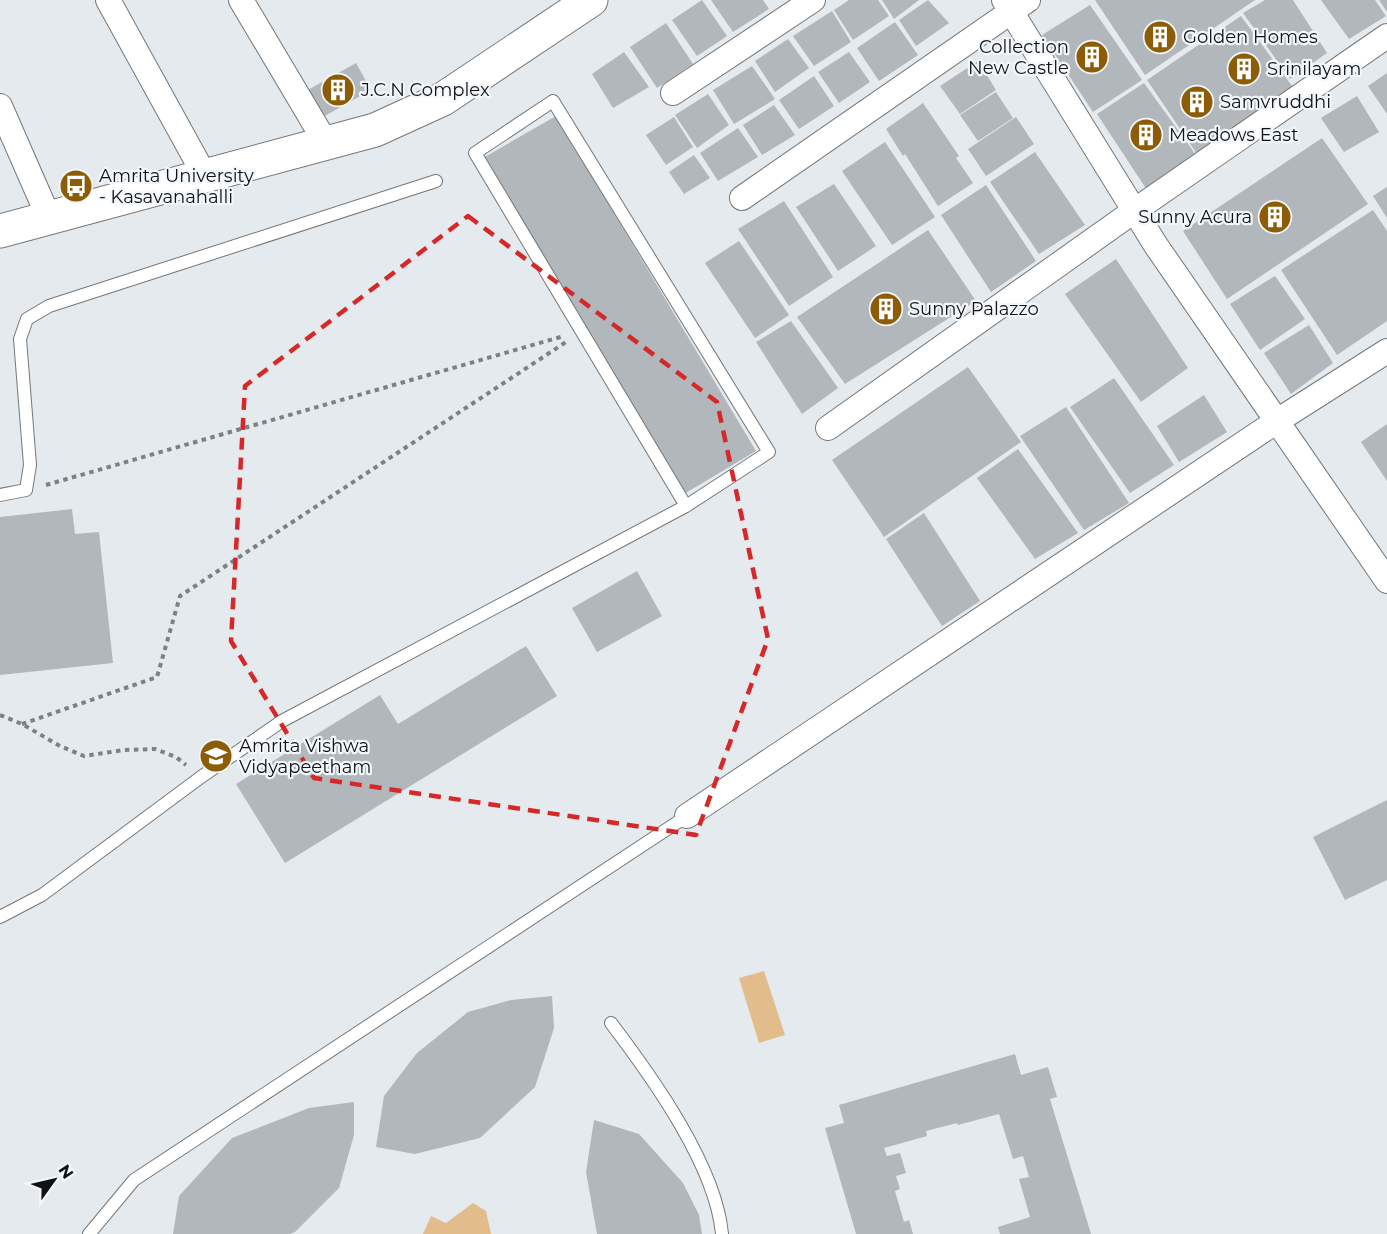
<svg xmlns="http://www.w3.org/2000/svg" width="1387" height="1234" viewBox="0 0 1387 1234" font-family="Montserrat,sans-serif">
  <style>
    .water { fill: #e3bc8c }
    .building { fill: #b2b7bb }
    .lines { fill: none; stroke-linecap: round; stroke-linejoin: round }
    .service-casing { stroke: #72777a; stroke-width: 14 }
    .minor-casing { stroke: #72777a; stroke-width: 26 }
    .secondary-casing { stroke: #72777a; stroke-width: 35 }
    .path { stroke: #7d8184; stroke-width: 4; stroke-dasharray: 4.5 4.5; stroke-linecap: butt }
    .service { stroke: #fff; stroke-width: 12 }
    .minor { stroke: #fff; stroke-width: 24 }
    .secondary { stroke: #fff; stroke-width: 33 }
    .marked { fill: none; stroke: #d62828; stroke-width: 4.5; stroke-dasharray: 12 8; stroke-linejoin: round }
    .labels { text-anchor: middle; stroke-width: 4.5; stroke-linejoin: round; paint-order: stroke }
    .poi-label { font-size: 18px; fill: #101213; stroke: #f2f7fb; text-anchor: start }
  </style>
  <rect width="100%" height="100%" fill="#e5eaee"/>
  <g class="water">
    <polygon points="764,971 785,1035 759,1043 739,978"/>
    <polygon points="473,1203 486,1211 491,1234 423,1234 431,1216 446,1223"/>
  </g>
  <g class="building">
    <polygon points="702,0 727,36 697,56 672,20"/>
    <polygon points="711,0 763,0 769,9 733,32"/>
    <polygon points="849,0 878,0 889,16 853,40 834,10"/>
    <polygon points="882,0 919,0 894,19"/>
    <polygon points="928,0 949,23 916,46 899,20"/>
    <polygon points="1095,0 1255,0 1145,75"/>
    <polygon points="1265,0 1293,0 1327,53 1290,79 1243,13"/>
    <polygon points="1321,0 1375,0 1386,16 1349,39"/>
    <polygon points="1379,0 1387,0 1387,12"/>
    <polygon points="1090,5 1142,80 1093,112 1042,35"/>
    <polygon points="832,11 851,42 814,66 793,36"/>
    <polygon points="1241,16 1295,90 1199,157 1147,80"/>
    <polygon points="895,22 918,55 879,81 857,48"/>
    <polygon points="666,23 693,64 657,88 630,47"/>
    <polygon points="788,39 809,68 775,92 755,61"/>
    <polygon points="624,52 649,87 613,108 592,74"/>
    <polygon points="849,52 870,82 839,103 818,72"/>
    <polygon points="978,61 996,90 960,114 940,86"/>
    <polygon points="356,63 371,90 321,118 306,91"/>
    <polygon points="752,66 775,99 734,124 713,90"/>
    <polygon points="1387,73 1387,114 1368,86"/>
    <polygon points="814,76 834,106 799,129 779,100"/>
    <polygon points="1144,83 1196,155 1147,190 1097,114"/>
    <polygon points="996,92 1013,118 978,141 960,115"/>
    <polygon points="708,94 729,125 697,148 675,115"/>
    <polygon points="1357,96 1379,132 1344,152 1321,118"/>
    <polygon points="923,103 959,156 956,158 973,183 938,206 905,154 903,156 886,129"/>
    <polygon points="774,105 795,135 762,155 743,125"/>
    <polygon points="556,116 756,451 684,494 483,158"/>
    <polygon points="674,117 693,147 666,165 646,135"/>
    <polygon points="1016,117 1034,144 986,176 968,149"/>
    <polygon points="738,128 758,157 718,181 700,153"/>
    <polygon points="1322,138 1368,204 1227,299 1183,231"/>
    <polygon points="885,142 935,217 892,245 842,171"/>
    <polygon points="1035,152 1085,225 1039,254 990,182"/>
    <polygon points="694,155 710,178 684,194 669,172"/>
    <polygon points="834,184 876,246 838,271 796,207"/>
    <polygon points="986,185 1036,261 991,292 941,215"/>
    <polygon points="1387,187 1387,218 1373,196"/>
    <polygon points="784,201 833,277 789,306 738,229"/>
    <polygon points="1373,210 1387,231 1387,321 1337,355 1281,270"/>
    <polygon points="928,230 976,301 845,384 797,317"/>
    <polygon points="739,241 789,315 755,338 705,263"/>
    <polygon points="1116,259 1188,368 1141,402 1065,294"/>
    <polygon points="1275,276 1305,319 1260,350 1230,304"/>
    <polygon points="791,321 838,388 802,414 756,342"/>
    <polygon points="1309,325 1333,363 1291,394 1264,353"/>
    <polygon points="968,367 1021,442 884,537 832,460"/>
    <polygon points="1114,378 1174,465 1130,493 1070,407"/>
    <polygon points="1204,395 1227,432 1179,462 1157,426"/>
    <polygon points="1066,407 1129,503 1084,530 1020,436"/>
    <polygon points="1387,424 1387,481 1361,442"/>
    <polygon points="1018,449 1078,533 1035,559 977,478"/>
    <polygon points="72,509 75,534 99,532 113,663 0,675 0,517"/>
    <polygon points="924,513 980,601 942,626 886,539"/>
    <polygon points="637,571 662,616 597,652 572,608"/>
    <polygon points="526,646 557,696 285,863 236,784 380,695 398,724"/>
    <polygon points="1387,800 1387,880 1345,900 1313,837"/>
    <polygon points="552,996 554,1028 535,1087 480,1138 415,1154 376,1147 384,1096 417,1053 468,1012 511,1000"/>
    <polygon points="1015,1054 1021,1075 1048,1067 1057,1097 1050,1099 1091,1234 1000,1234 998,1227 1030,1217 1019,1179 1029,1177 1023,1156 1013,1159 999,1114 958,1125 957,1123 926,1131 927,1136 884,1148 887,1156 900,1153 906,1173 896,1176 900,1189 895,1191 904,1222 909,1220 913,1234 856,1234 825,1128 844,1123 839,1105"/>
    <polygon points="354,1102 354,1135 339,1188 295,1232 290,1234 173,1234 179,1196 232,1138 309,1108"/>
    <polygon points="594,1120 639,1134 683,1183 699,1215 702,1234 597,1234 586,1172"/>
  </g>
  <g class="lines">
    <g class="service-casing">
      <g id="service">
        <polyline points="0,495 26,490 30,465 20,339 27,319 49,306 436,181"/>
        <polyline points="0,917 42,895 201,777 282,721 686,506 769,452 553,101 475,153 686,506"/>
        <path d="M611,1023c41,54 105,143 111,211"/>
        <polyline points="89,1234 134,1180 687,816"/>
      </g>
    </g>
    <g class="minor-casing">
      <g id="minor">
        <polyline points="108,0 205,176"/>
        <polyline points="241,0 326,143"/>
        <polyline points="1004,0 1155,244 1387,581"/>
        <polyline points="673,93 813,0"/>
        <polyline points="0,106 49,218"/>
        <polyline points="742,198 1028,0"/>
        <polyline points="828,428 1134,211 1387,36"/>
        <polyline points="687,816 1277,421 1387,351"/>
      </g>
    </g>
    <g class="secondary-casing">
      <polyline id="secondary" points="0,231 375,130 443,99 591,0"/>
    </g>
    <g class="path">
      <polyline points="46,485 564,336"/>
      <polyline points="0,715 22,724 60,746 84,756 124,750 155,749 176,757 186,765"/>
      <polyline points="22,724 157,677 180,596 566,342"/>
    </g>
    <use href="#service" class="service"/>
    <use href="#minor" class="minor"/>
    <use href="#secondary" class="secondary"/>
  </g>
  <path class="marked" d="M468,216l249,186 51,237 -72,196 -382,-57 -83,-137 14,-255z"/>
  <defs>
    <g id="building-disc" transform="scale(1.725)"><circle r="9.5" fill="#8d5c07" stroke="#f2f7fb"/><path d="M-4-6H4V6H1V3H-1V6H-4ZM-2.5-4.3h1.7v1.8h-1.7ZM.8-4.3h1.7v1.8H.8ZM-2.5-1h1.7V.8h-1.7ZM.8-1h1.7V.8H.8Z" fill="#fff"/></g>
    <g id="bus-disc" transform="scale(1.725)"><circle r="9.5" fill="#8d5c07" stroke="#f2f7fb"/><path d="M-5-6H5V4H4V6H2V4H-2V6H-4V4H-5ZM-3.5-4V0h7V-4ZM-3.5 1.2v1.5H-2V1.2ZM2 1.2v1.5H3.5V1.2Z" fill="#fff"/></g>
    <g id="university-disc" transform="scale(1.725)"><circle r="9.5" fill="#8d5c07" stroke="#f2f7fb"/><path d="M0-5L7-2L0 1L-7-2ZM-4 1L0 2.5L4 1V4Q0 6-4 4Z" fill="#fff"/></g>
  </defs>
  <g fill-rule="evenodd">
    <use href="#building-disc" x="1160" y="37"/>
    <use href="#building-disc" x="1092" y="57"/>
    <use href="#building-disc" x="1244" y="69"/>
    <use href="#building-disc" x="338" y="90"/>
    <use href="#building-disc" x="1197" y="102"/>
    <use href="#building-disc" x="1146" y="135"/>
    <use href="#bus-disc" x="76" y="186"/>
    <use href="#building-disc" x="1275" y="217"/>
    <use href="#building-disc" x="886" y="309"/>
    <use href="#university-disc" x="216" y="756"/>
  </g>
  <g class="labels">
    <g class="poi-label">
      <text x="1183" y="43">Golden Homes</text>
      <text x="1069" y="53" text-anchor="end">Collection<tspan x="1069" dy="21">New Castle</tspan></text>
      <text x="1267" y="75">Srinilayam</text>
      <text x="361" y="96">J.C.N Complex</text>
      <text x="1220" y="108">Samvruddhi</text>
      <text x="1169" y="141">Meadows East</text>
      <text x="99" y="182">Amrita University<tspan x="99" dy="21">- Kasavanahalli</tspan></text>
      <text x="1252" y="223" text-anchor="end">Sunny Acura</text>
      <text x="909" y="315">Sunny Palazzo</text>
      <text x="239" y="752">Amrita Vishwa<tspan x="239" dy="21">Vidyapeetham</tspan></text>
    </g>
  </g>
  <g transform="translate(54 1180) rotate(56)" stroke="#f2f7fb" stroke-width="4.5" paint-order="stroke">
  <path d="M0-4.5L10 22L0 15L-10 22Z" fill="#101213"/>
  <text y="-9" font-size="16" font-weight="bold" text-anchor="middle" fill="#101213">N</text>
  </g>
</svg>
